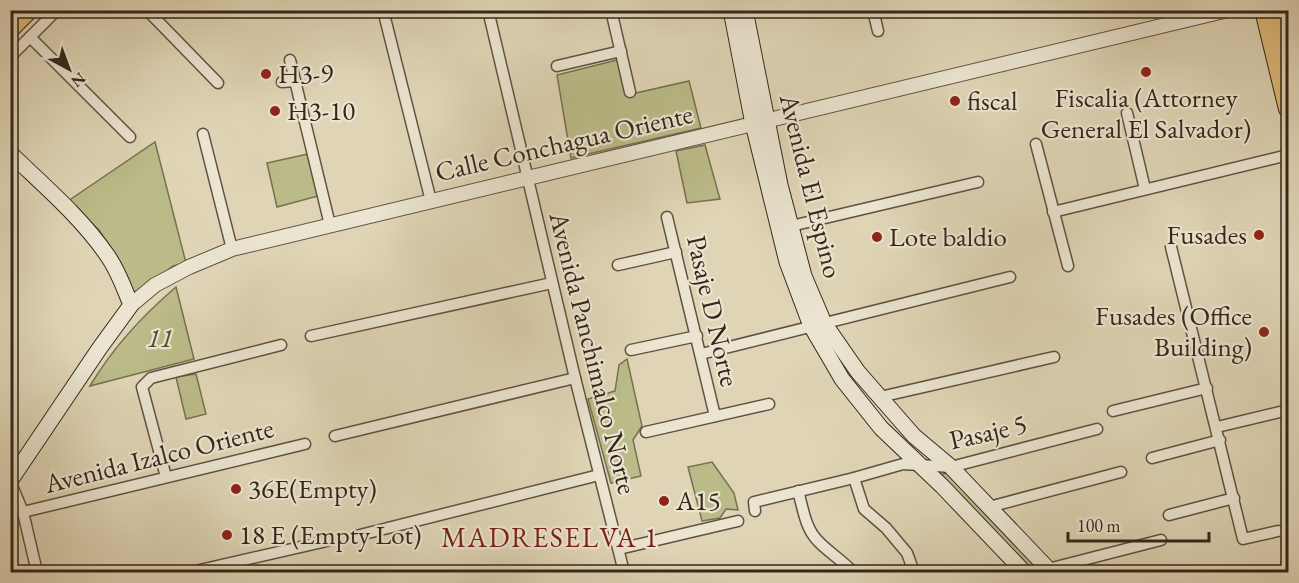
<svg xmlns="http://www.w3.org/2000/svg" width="1299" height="583" viewBox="0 0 1299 583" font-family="'EB Garamond',serif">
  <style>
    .green { fill: #babb88; stroke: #787050; stroke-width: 1.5 }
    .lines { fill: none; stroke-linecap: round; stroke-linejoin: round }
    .minor-casing { stroke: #605240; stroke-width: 13 }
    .tertiary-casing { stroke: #605240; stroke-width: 16 }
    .secondary-casing { stroke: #352619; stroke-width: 17 }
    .primary-casing { stroke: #352619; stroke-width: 20 }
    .trunk-casing { stroke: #352619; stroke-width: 20 }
    .minor { stroke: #eae4d0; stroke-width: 10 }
    .tertiary { stroke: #eae4d0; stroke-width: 14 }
    .secondary { stroke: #eae4d0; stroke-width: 15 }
    .primary { stroke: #e0ba7b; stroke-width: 18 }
    .trunk { stroke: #e0ba7b; stroke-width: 18 }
    .poi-dot { fill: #8f2418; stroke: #eae4d0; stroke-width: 2 }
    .labels { text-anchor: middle; stroke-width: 4.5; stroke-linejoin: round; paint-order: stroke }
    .poi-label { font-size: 27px; fill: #352619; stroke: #eae4d0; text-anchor: start }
    .street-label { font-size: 27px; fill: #352619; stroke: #eae4d0 }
    .park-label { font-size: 27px; font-style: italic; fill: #564b35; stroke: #eae4d0 }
    .neighbourhood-label { font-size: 28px; letter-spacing: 1.5px; fill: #7a1f14; stroke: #eae4d0 }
  </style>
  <rect width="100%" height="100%" fill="#dfd5b6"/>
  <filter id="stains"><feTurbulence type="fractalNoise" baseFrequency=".00333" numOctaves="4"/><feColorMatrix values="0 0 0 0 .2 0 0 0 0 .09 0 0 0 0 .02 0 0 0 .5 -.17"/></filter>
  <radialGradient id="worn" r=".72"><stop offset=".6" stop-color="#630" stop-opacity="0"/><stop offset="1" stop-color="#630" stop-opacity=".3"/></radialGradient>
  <g class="green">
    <polygon points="617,60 627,95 689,81 701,128 571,158 557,75"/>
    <polygon points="155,142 186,263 173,266 139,292 133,291 119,261 99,230 68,201"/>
    <polygon points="705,145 720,199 687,203 676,151"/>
    <polygon points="308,154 318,196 277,207 267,163"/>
    <path d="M176,287l18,72 -104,27c23,-39 52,-70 86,-99z"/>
    <polygon points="627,359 642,426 633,440 641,476 611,483 588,399 615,391 619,365"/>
    <polygon points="196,374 206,414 186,419 176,377"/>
    <polygon points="712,462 734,493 738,510 726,509 720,518 702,521 688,467"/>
    <polygon points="947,473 1003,529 1040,572 1031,572 940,475"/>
  </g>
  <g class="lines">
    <g class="minor-casing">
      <g id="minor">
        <polyline points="147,10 218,83"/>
        <polyline points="383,10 431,201"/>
        <polyline points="488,10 575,378 624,572"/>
        <polyline points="611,10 630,92"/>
        <polyline points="873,10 878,31"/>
        <polyline points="30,37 130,137"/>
        <polyline points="10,57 57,10"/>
        <polyline points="290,60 330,225"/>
        <polyline points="557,66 621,51"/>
        <polyline points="282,82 295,81"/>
        <polyline points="1127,113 1145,189"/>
        <polyline points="203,134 232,249"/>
        <polyline points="1036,144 1068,266"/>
        <polyline points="1053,212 1288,155"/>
        <polyline points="667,217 715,416"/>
        <polyline points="791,226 978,182"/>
        <polyline points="1171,247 1243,539 1278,531"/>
        <polyline points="618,265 676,252"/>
        <polyline points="311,336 552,283"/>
        <polyline points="631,350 697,336"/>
        <polyline points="701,354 1010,277"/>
        <polyline points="880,397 1054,357"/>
        <polyline points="1113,411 1207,388"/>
        <polyline points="1217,427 1288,410"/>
        <polyline points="646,432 769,404"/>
        <polyline points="335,436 575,378"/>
        <polyline points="1152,458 1220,440"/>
        <polyline points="166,477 142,387 151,378 281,345"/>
        <polyline points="10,481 23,512 37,572"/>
        <path d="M798,491c5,17 7,36 19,49 11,12 25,20 36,32"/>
        <polyline points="989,507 1121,472"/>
        <polyline points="755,511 754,502 854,478"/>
        <polyline points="23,512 305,444"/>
        <polyline points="1169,515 1234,498"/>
        <polyline points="356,536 599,475"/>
        <polyline points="619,549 738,521"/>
        <polyline points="1048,569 1161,540"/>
        <polyline points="191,572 327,541"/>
        <polyline points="914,572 907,553 886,528 864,509 854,478 903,464 951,467 1097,429"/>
      </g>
    </g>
    <g class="tertiary-casing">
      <polyline id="tertiary" points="131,305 155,285 189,267 232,249 1228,10"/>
    </g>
    <g class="secondary-casing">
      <g id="secondary">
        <polyline points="731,10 753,124 787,262 811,326 842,379 881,428 942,486 1024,572"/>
        <polyline points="745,10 780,185 804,276 824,323 858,372 914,436 951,467 1051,572"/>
        <path d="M10,153c33,32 71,64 97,102 11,15 17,33 24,50l-32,44 -89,132"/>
      </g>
    </g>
    <g class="primary-casing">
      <g id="primary">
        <polyline points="1264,10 1288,109"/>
        <polyline points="1280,10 1288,44"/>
      </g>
    </g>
    <g class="trunk-casing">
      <polyline id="trunk" points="10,29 29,10"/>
    </g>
    <use href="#minor" class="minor"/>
    <use href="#tertiary" class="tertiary"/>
    <use href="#secondary" class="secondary"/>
    <use href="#primary" class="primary"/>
    <use href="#trunk" class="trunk"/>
  </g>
  <g class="poi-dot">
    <circle cx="1146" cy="72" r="6"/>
    <circle cx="266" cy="74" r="6"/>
    <circle cx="955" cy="101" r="6"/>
    <circle cx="275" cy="111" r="6"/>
    <circle cx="1259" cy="235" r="6"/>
    <circle cx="877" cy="237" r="6"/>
    <circle cx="1264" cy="332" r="6"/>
    <circle cx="236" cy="489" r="6"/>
    <circle cx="664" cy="501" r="6"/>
    <circle cx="227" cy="535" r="6"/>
  </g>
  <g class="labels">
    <g class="poi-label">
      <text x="278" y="83">H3-9</text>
      <text x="1146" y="107" text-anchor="middle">Fiscalia (Attorney<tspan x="1146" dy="31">General El Salvador)</tspan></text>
      <text x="967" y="110">fiscal</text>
      <text x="287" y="120">H3-10</text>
      <text x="1247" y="244" text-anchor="end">Fusades</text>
      <text x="889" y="246">Lote baldio</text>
      <text x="1252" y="325" text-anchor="end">Fusades (Office<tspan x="1252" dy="31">Building)</tspan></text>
      <text x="248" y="498">36E(Empty)</text>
      <text x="676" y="510">A15</text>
      <text x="239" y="544">18 E (Empty Lot)</text>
    </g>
    <g class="street-label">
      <text transform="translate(564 143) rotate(-13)" y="9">Calle Conchagua Oriente</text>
      <text transform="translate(811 186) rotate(76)" y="9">Avenida El Espino</text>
      <text transform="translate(713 311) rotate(77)" y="9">Pasaje D Norte</text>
      <text transform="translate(593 353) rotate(76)" y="9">Avenida Panchimalco Norte</text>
      <text transform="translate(988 432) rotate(-13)" y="9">Pasaje 5</text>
      <text transform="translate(159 456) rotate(-14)" y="9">Avenida Izalco Oriente</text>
    </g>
    <g class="park-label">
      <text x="160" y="347">11</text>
    </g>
    <g class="neighbourhood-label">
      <text x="550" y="547">MADRESELVA 1</text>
    </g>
  </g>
  <rect width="1299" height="583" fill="none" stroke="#dfd5b6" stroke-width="36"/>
  <rect x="12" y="12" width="1275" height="559" fill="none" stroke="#352619" stroke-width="3"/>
  <rect x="18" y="18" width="1263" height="547" fill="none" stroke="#352619" stroke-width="1.5"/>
  <g transform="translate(69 69) rotate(139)" stroke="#eae4d0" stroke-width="4.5" paint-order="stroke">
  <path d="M0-4.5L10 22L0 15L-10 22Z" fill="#352619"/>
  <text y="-9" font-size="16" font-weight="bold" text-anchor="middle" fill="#352619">N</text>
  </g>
  <path d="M1068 532v9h141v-9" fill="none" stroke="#352619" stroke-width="3"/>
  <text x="1077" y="532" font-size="18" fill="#352619" stroke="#eae4d0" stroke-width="4.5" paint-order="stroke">100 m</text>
  <rect width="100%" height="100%" filter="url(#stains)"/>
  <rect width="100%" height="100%" fill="url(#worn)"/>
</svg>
